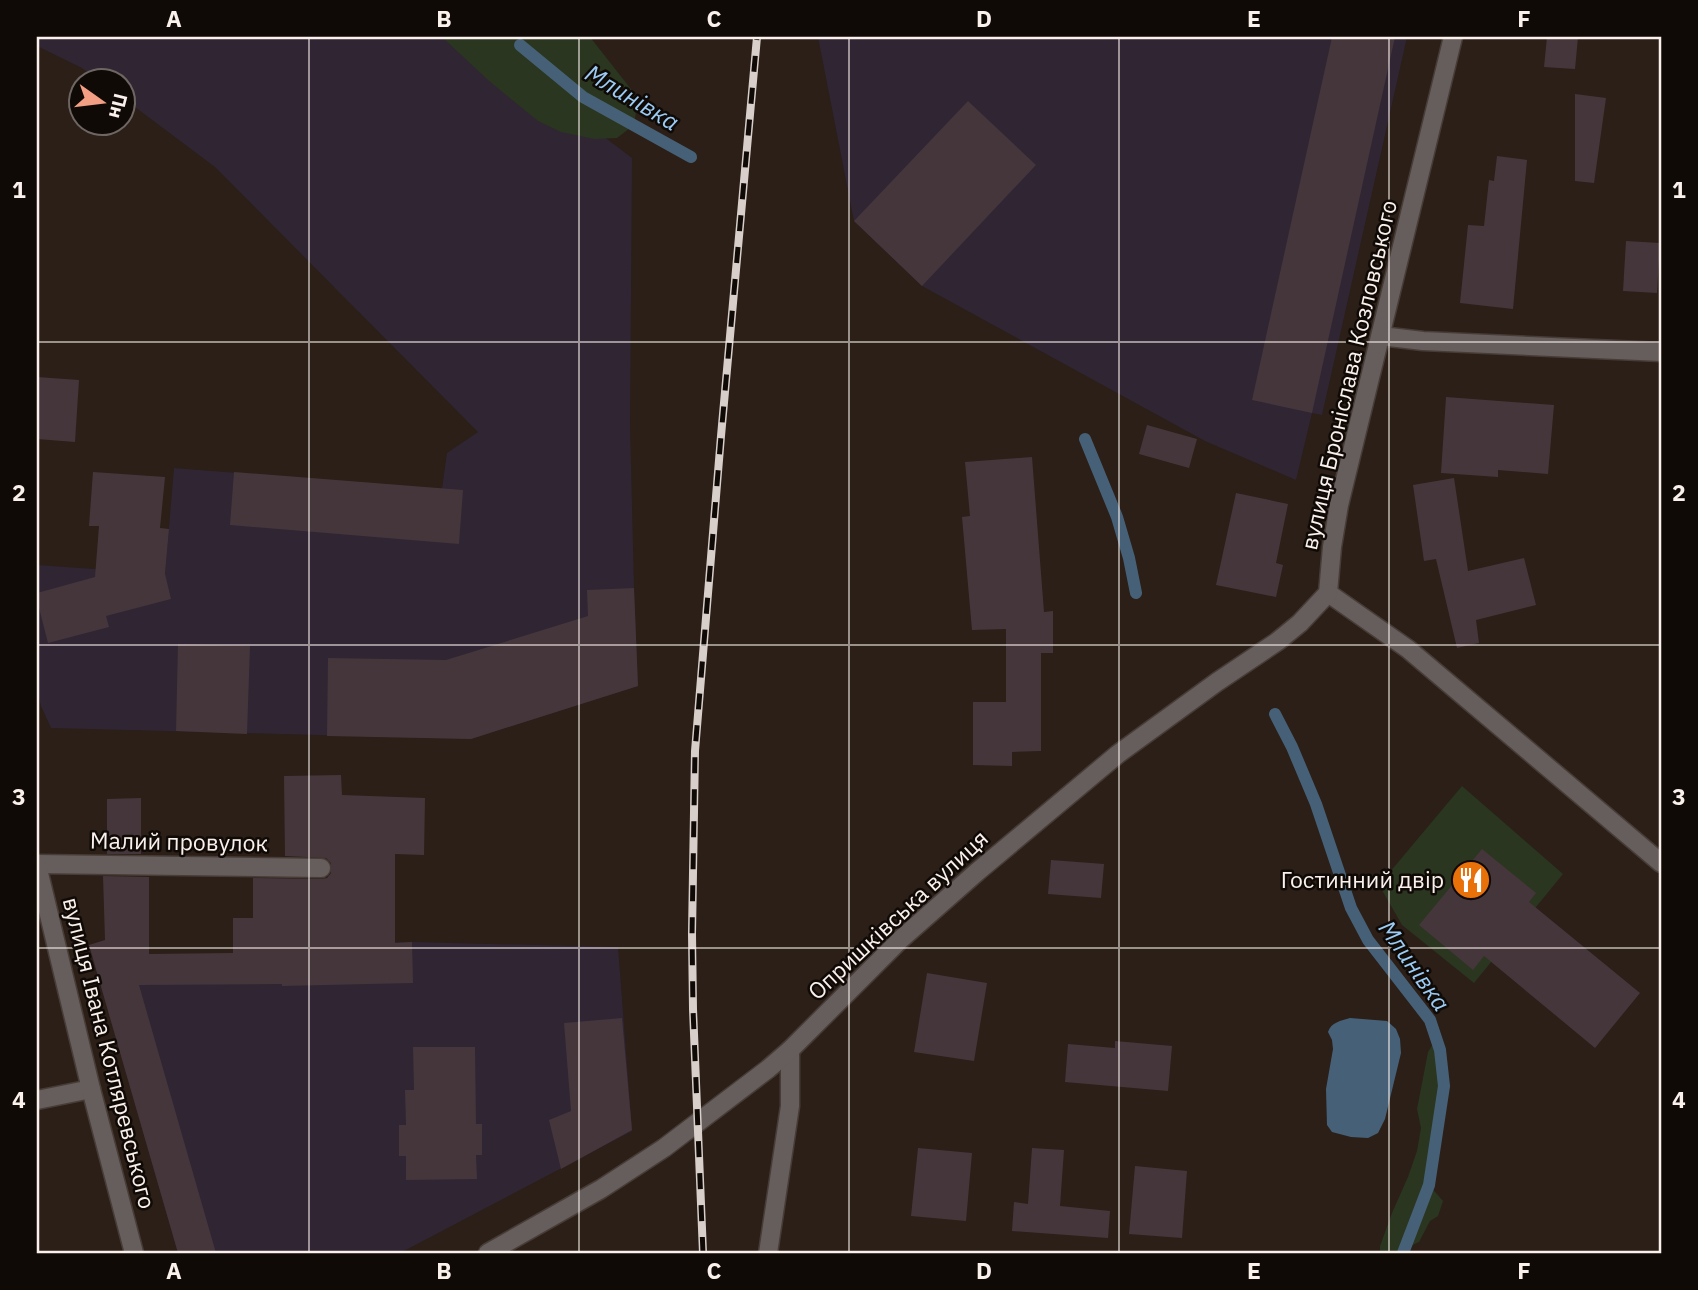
<svg xmlns="http://www.w3.org/2000/svg" width="1698" height="1290" viewBox="0 0 1698 1290" font-family="'IBM Plex Sans',sans-serif">
  <style>
    .industrial { fill: #302533 }
    .green { fill: #2a361f }
    .water { fill: #466177 }
    .lines { fill: none; stroke-linecap: round; stroke-linejoin: round }
    .stream { stroke: #466177; stroke-width: 12 }
    .building { fill: #45363b }
    .minor-casing { stroke: #483c36; stroke-width: 21 }
    .tertiary-casing { stroke: #483c36; stroke-width: 21 }
    .minor { stroke: #655e5c; stroke-width: 18 }
    .tertiary { stroke: #655e5c; stroke-width: 18 }
    .rail-casing { stroke: #d9cfca; stroke-width: 8 }
    .rail { stroke: #100a07; stroke-width: 5; stroke-dasharray: 16; stroke-linecap: butt }
    .grid { fill: none; stroke: #faf1ec; stroke-width: 2; stroke-opacity: 0.55 }
    .labels { text-anchor: middle; stroke-width: 5; stroke-linejoin: round; paint-order: stroke }
    .street-label { font-size: 23px; fill: #faf1ec; stroke: #100a07 }
    .poi-label { font-size: 23px; fill: #faf1ec; stroke: #100a07; text-anchor: end }
    .water-label { font-size: 24px; font-style: italic; fill: #9bccf6; stroke: #100a07 }
    .neatline { fill: none; stroke: #faf1ec; stroke-width: 2.5 }
    .grid-label { font-size: 23px; text-anchor: middle; font-weight: bold; fill: #faf1ec }
  </style>
  <rect width="100%" height="100%" fill="#2b1f18"/>
  <g class="industrial">
    <polygon points="37,37 472,37 632,158 630,425 634,588 638,686 471,739 51,728 41,706 37,689 37,565 165,574 174,468 442,489 447,453 478,432 215,167 123,98 122,80 98,80 82,68 37,46"/>
    <polygon points="818,37 1407,37 1322,415 1312,413 1296,480 1205,441 922,286 854,221"/>
    <polygon points="412,942 618,947 632,1131 400,1253 178,1253 96,969 282,952 282,944"/>
  </g>
  <g class="green">
    <polygon points="442,37 590,37 638,98 634,125 617,138 594,139 561,132 538,121 489,81"/>
    <polygon points="1462,786 1563,874 1474,983 1402,925 1379,885"/>
    <polygon points="1437,1037 1440,1050 1444,1086 1429,1185 1443,1201 1438,1216 1430,1221 1419,1242 1404,1249 1403,1253 1380,1253 1380,1246 1392,1213 1408,1177 1417,1151 1421,1128 1417,1109 1428,1052"/>
  </g>
  <path class="water" d="M1350,1018l37,3 9,8 4,10 1,14 -16,66 -7,14 -10,5 -17,-1 -19,-5 -5,-7 -1,-36 7,-40 -1,-9 -4,-8c3,-10 13,-11 22,-14z"/>
  <g class="lines">
    <g class="stream">
      <polyline points="520,45 583,97 691,157"/>
      <polyline points="1085,439 1117,517 1129,558 1136,593"/>
      <polyline points="1275,714 1292,747 1316,804 1351,908 1368,940 1430,1020 1440,1050 1444,1086 1429,1185 1403,1253"/>
    </g>
  </g>
  <g class="building">
    <polygon points="1332,37 1395,37 1312,413 1252,400"/>
    <polygon points="1547,37 1578,37 1575,69 1544,67"/>
    <polygon points="1575,94 1606,98 1594,183 1575,181"/>
    <polygon points="968,101 1036,165 922,286 854,221"/>
    <polygon points="1497,156 1527,160 1513,309 1460,303 1468,225 1484,226 1489,180 1494,181"/>
    <polygon points="1626,241 1660,243 1657,293 1623,291"/>
    <polygon points="37,377 79,380 75,442 37,439"/>
    <polygon points="1446,397 1554,405 1548,474 1498,470 1498,477 1441,473"/>
    <polygon points="1147,425 1197,439 1189,468 1139,454"/>
    <polygon points="1032,457 1044,612 1053,611 1053,653 1041,653 1041,751 1012,752 1012,766 973,765 973,702 1006,702 1006,629 972,630 962,517 970,516 965,462"/>
    <polygon points="93,472 165,477 160,528 169,529 165,574 171,599 106,616 109,627 48,643 37,600 37,593 95,577 99,526 89,526"/>
    <polygon points="234,472 463,490 459,544 230,525"/>
    <polygon points="1454,478 1468,571 1524,558 1536,605 1476,620 1479,643 1457,648 1436,559 1424,561 1413,485"/>
    <polygon points="1236,493 1288,504 1276,563 1283,565 1276,597 1216,585"/>
    <polygon points="634,588 638,686 471,739 327,736 328,658 446,660 588,616 587,590"/>
    <polygon points="178,644 250,646 247,734 176,731"/>
    <polygon points="341,775 342,795 425,798 424,855 395,854 395,943 412,942 413,983 282,986 282,984 139,985 216,1253 178,1253 89,945 105,940 103,876 149,877 149,954 233,953 233,918 253,918 253,878 321,879 327,878 331,873 331,863 326,858 285,856 284,776"/>
    <polygon points="141,798 141,854 107,854 107,799"/>
    <polygon points="1482,849 1536,893 1529,902 1640,993 1595,1048 1484,956 1473,970 1419,925"/>
    <polygon points="1051,860 1104,864 1101,898 1048,894"/>
    <polygon points="927,973 987,983 974,1061 914,1052"/>
    <polygon points="622,1018 632,1130 561,1169 549,1120 571,1111 564,1023"/>
    <polygon points="1115,1041 1172,1046 1168,1091 1065,1082 1068,1044 1115,1048"/>
    <polygon points="413,1047 475,1047 476,1124 482,1124 482,1155 476,1155 477,1179 406,1180 406,1156 399,1156 399,1125 406,1125 405,1090 414,1090"/>
    <polygon points="918,1148 972,1153 966,1221 911,1216"/>
    <polygon points="1032,1148 1064,1150 1060,1206 1110,1211 1108,1238 1012,1231 1014,1202 1028,1204"/>
    <polygon points="1135,1166 1187,1171 1182,1238 1129,1234"/>
  </g>
  <g class="lines">
    <g class="minor-casing">
      <g id="minor">
        <polyline points="1381,336 1423,341 1661,352"/>
        <polyline points="37,864 321,868"/>
        <polyline points="37,1100 91,1089"/>
        <polyline points="768,1253 790,1106 790,1050"/>
      </g>
    </g>
    <g class="tertiary-casing">
      <g id="tertiary">
        <polyline points="1328,593 1332,547 1339,505 1453,37"/>
        <polyline points="1328,593 1408,649 1661,863"/>
        <polyline points="37,865 91,1089 134,1253"/>
        <polyline points="488,1253 601,1189 664,1148 768,1069 790,1050 901,939 977,872 1118,754 1217,682 1278,641 1300,623 1328,593"/>
      </g>
    </g>
    <use href="#minor" class="minor"/>
    <use href="#tertiary" class="tertiary"/>
    <g class="rail-casing">
      <polyline id="rail" points="703,1253 693,1009 692,934 695,751 721,436 757,37"/>
    </g>
    <use href="#rail" class="rail"/>
  </g>
  <path class="grid" d="M309,37v1216M579,37v1216M849,37v1216M1119,37v1216M1389,37v1216M37,342h1624M37,645h1624M37,948h1624"/>
  <defs>
    <g id="restaurant-disc" transform="scale(2.0125)"><circle r="9.5" fill="#e8710a" stroke="#100a07"/><path d="M-5-6h1v4h1v-4h1v4h1v-4h1v5L-1.5 .5V6h-2V.5L-5-1ZM5-6V6H3V1.5H1.5Q1.5-4 5-6Z" fill="#fff"/></g>
  </defs>
  <g fill-rule="evenodd">
    <use href="#restaurant-disc" x="1471" y="880"/>
  </g>
  <g class="labels">
    <g class="street-label">
      <text transform="translate(1349 375) rotate(-77)" y="8">вулиця Броніслава Козловського</text>
      <text transform="translate(179 842) rotate(1)" y="8">Малий провулок</text>
      <text transform="translate(898 915) rotate(-43)" y="8">Опришківська вулиця</text>
      <text transform="translate(109 1053) rotate(76)" y="8">вулиця Івана Котляревського</text>
    </g>
    <g class="poi-label">
      <text x="1444" y="888">Гостинний двір</text>
    </g>
    <g class="water-label">
      <text transform="translate(632 98) rotate(31)" y="8">Млинівка</text>
      <text transform="translate(1414 966) rotate(55)" y="8">Млинівка</text>
    </g>
  </g>
  <rect width="1698" height="1290" fill="none" stroke="#100a07" stroke-width="77"/>
  <g transform="translate(102 102) rotate(104)"><circle r="33" fill="#100a07" stroke="#6e6663" stroke-width="2"/>
  <path d="M0-5L12 26L0 18L-12 26Z" fill="#f39f83"/>
  <text y="-10" font-size="19" font-weight="bold" text-anchor="middle" fill="#faf1ec">Пн</text>
  </g>
  <rect x="38" y="38" width="1622" height="1214" class="neatline"/>
  <g class="grid-label">
    <text x="174" y="27">A</text>
    <text x="444" y="27">B</text>
    <text x="714" y="27">C</text>
    <text x="984" y="27">D</text>
    <text x="1254" y="27">E</text>
    <text x="1524" y="27">F</text>
    <text x="19" y="198">1</text>
    <text x="1679" y="198">1</text>
    <text x="19" y="501">2</text>
    <text x="1679" y="501">2</text>
    <text x="19" y="805">3</text>
    <text x="1679" y="805">3</text>
    <text x="19" y="1108">4</text>
    <text x="1679" y="1108">4</text>
    <text x="174" y="1279">A</text>
    <text x="444" y="1279">B</text>
    <text x="714" y="1279">C</text>
    <text x="984" y="1279">D</text>
    <text x="1254" y="1279">E</text>
    <text x="1524" y="1279">F</text>
  </g>
</svg>
